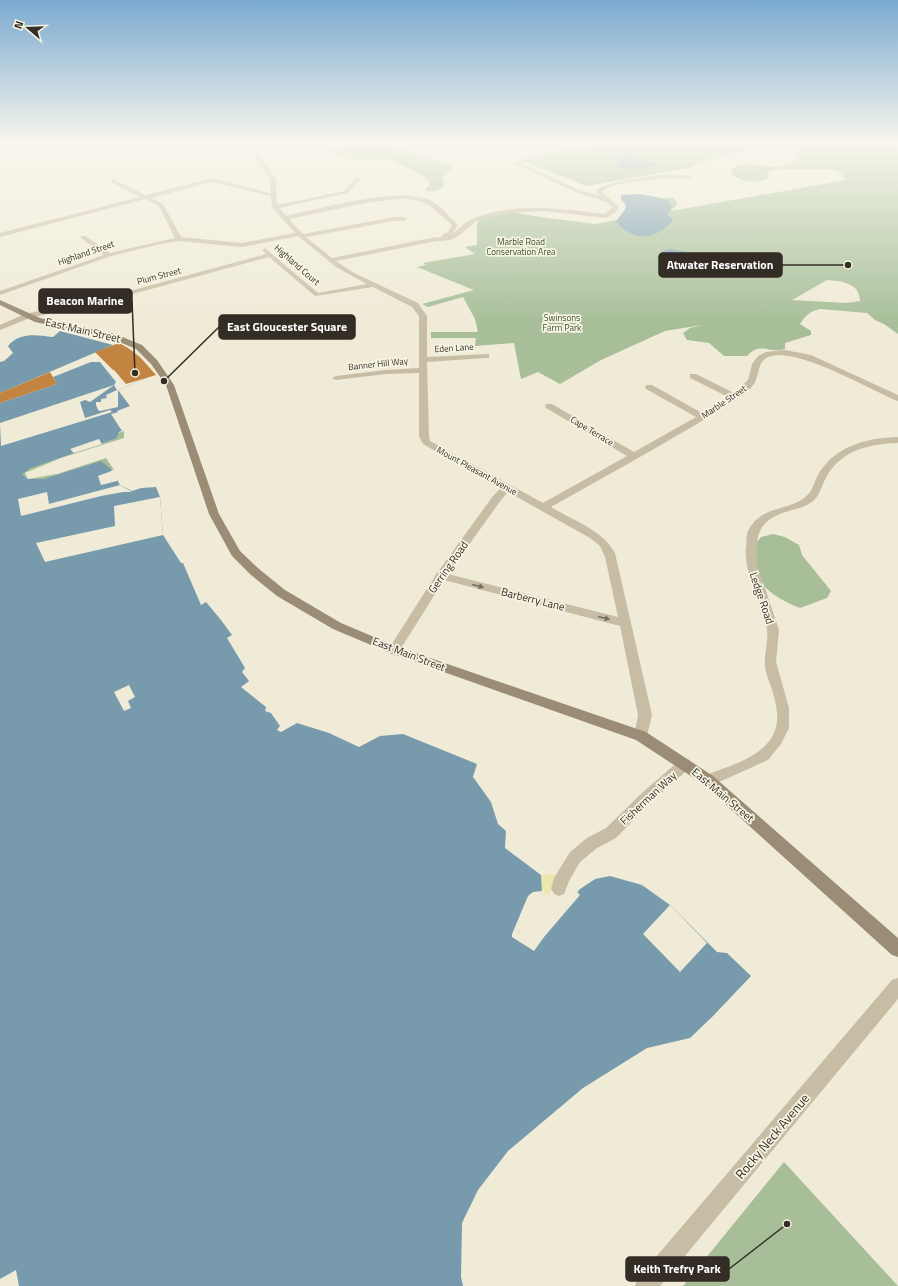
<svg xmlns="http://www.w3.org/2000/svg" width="898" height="1286" viewBox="0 0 898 1286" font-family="'Titillium Web',sans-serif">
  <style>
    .green { fill: #a7be98; fill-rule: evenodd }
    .sand { fill: #ece7ad }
    .water { fill: #779bac }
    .pier { fill: #f0ebd7 }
    .building { fill: #c38442 }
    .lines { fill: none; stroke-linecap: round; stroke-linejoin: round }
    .street { fill: #c7bda4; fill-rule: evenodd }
    .secondary { fill: #9b8d75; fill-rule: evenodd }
    .oneway { fill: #766e5e }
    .labels { text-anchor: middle; stroke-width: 3.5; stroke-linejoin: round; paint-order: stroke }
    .far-park-label { font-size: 9px; fill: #38502a; stroke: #f8f4e3 }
    .far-street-label { font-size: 9px; fill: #332d25; stroke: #f8f4e3 }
    .street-label { font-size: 11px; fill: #332d25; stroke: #f8f4e3 }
    .near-street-label { font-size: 13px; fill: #332d25; stroke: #f8f4e3 }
    .leader { fill: none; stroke: #332d25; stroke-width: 1.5 }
    .callout-dot { fill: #332d25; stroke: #f8f4e3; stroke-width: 1.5 }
    .callout { fill: #332d25; stroke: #332d25; stroke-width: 1.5 }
    .callout-label { font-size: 12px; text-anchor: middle; font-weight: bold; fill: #fff }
  </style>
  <rect width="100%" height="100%" fill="#f0ebd7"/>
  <g class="green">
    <path d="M347,144l43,1 48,16 11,4 4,4 -11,8 2,10c-7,4 -12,6 -19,3l4,-5v-4l-13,-9 -25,-12 -49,-2 -5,-1 -2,-3 -6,-2v-2z"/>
    <path d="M598,144h300v190l-14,-10 -9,-4 -8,-7 -47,-4c-10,2 -15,7 -20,15l11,7v4l-26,8v6c-17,5 -24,-8 -38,7h-23l-15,-13 -22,-3 -4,-7 7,-5 12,-3 -37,6 -64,29 -41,24 -22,-12 -17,7 -7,-36 -39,3 1,-8h-45v-6h47l-3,-13 -12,-22 -35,10 -6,-3 52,-14 -57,-23 9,-2 -3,-2 52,-9 -10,-7 12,-2v-22l2,-1 -1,-2 27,-9 42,7 49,6 25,-5 6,-13 -6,-6 2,-2h50l3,3 1,3 -6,7 175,-31c-3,-3 -5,-7 -8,-9 -5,-3 -61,-2 -69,0v2l-2,3 2,2c-8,6 -32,4 -38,-5l2,-5c17,-11 47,8 63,-9l1,-7 -4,-4c-33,-1 -67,5 -98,17l-2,2 -106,19 -68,-26zM827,280c14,1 33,3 33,21l-13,2 -55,-3z"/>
    <polygon points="124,431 124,438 61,458 25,473 28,479 57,474 106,458 114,470 99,475 32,485 15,470"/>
    <path d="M773,534l12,3 14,8 3,10 29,36 -4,7 -27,10c-15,-6 -35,-16 -42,-31 -3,-7 -2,-26 -2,-34l5,-6z"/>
    <polygon points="784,1162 898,1286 683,1286"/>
  </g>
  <polygon class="sand" points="523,874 542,877 543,874 555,874 555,887 549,894 543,895 545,892"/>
  <g class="water">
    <path d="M625,155c10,3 21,7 32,8v1c-11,7 -28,6 -40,2l2,-3 -2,-3 4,-2v-2z"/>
    <path d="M639,194c6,1 28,4 31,9 1,1 1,4 1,6l-4,5 6,6c-13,16 -32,22 -48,10 -4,-3 -7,-5 -9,-9l9,-11 1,-6 -5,-4v-5z"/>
    <polygon points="669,249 699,254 694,262 688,265 675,261 672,255 662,253 663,251"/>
    <path d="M60,331l53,14 33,33 -28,12 12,16 -13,5 10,18 -8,3 -2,6 -86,30 -9,6 5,5h17l57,-18 10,8 9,16 12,6 9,-3 15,-1 4,10 3,38 18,28h2l18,42 5,-3 15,18 11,15 -5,3 18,30 -3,4 7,9 -8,6 25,20 -1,4 6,2 9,13 -3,4 4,2 16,-9 32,10 30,14 21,-11 23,-2 74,30 -4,13 18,25 7,22 8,7 -1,17 36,27 1,18 -7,1 -17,39 15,11 47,-55 15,-10 15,-3 32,9 28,20 47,47 10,1 24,23 -38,40 -23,22 -44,34 -144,140 -12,18 -4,19 4,37h-490v-924l4,-1 9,-8 -5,-7c12,-14 27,-11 45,-9z"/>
  </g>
  <g class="pier">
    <polygon points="113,345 146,378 118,390 118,407 100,411 98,410 96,405 96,402 101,402 101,399 107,398 106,395 117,390 114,385 90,402 85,400 80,402 85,418 110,410 112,412 1,446 0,423 114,385 116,382 100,362 91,362 53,377 57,384 0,403 0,393"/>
    <polygon points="119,412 126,423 129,429 122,431 111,414"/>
    <polygon points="99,439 102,444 74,453 70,449"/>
    <polygon points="114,470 117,477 117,481 101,485 98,476"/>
    <polygon points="120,485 132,492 123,492 101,496 21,516 18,499 47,492 49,504"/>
    <polygon points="160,497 163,535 45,562 36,543 115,526 114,506"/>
    <polygon points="129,685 135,697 128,701 131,708 124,711 114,692"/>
    <polygon points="542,891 544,892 544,894 536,896 518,933 533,941 576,891 580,895 544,937 534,951 512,937 512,934 528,896 533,892"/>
    <polygon points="670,905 707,943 680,972 643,934"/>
    <polygon points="690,1038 691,1039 648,1073 530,1186 504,1214 492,1231 488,1249 489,1269 492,1286 463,1286 461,1277 462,1223 478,1190 508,1151 583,1088 647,1048"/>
    <polygon points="16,1270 19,1286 0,1286 0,1279"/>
  </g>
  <g class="building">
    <polygon points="119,343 128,348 140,357 156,375 126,384 114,370 113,370 95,352"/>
    <polygon points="50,372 57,384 0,403 0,393"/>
  </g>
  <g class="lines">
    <g class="street">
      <polygon points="0,144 7,144 0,146"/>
      <path d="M251,144h4l7,15 14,21 1,25 67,-14 13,-14 5,1 -14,15 -69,15 7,8c34,-7 113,-30 143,-16 10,4 20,16 28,24l1,1 -6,9 -6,3c11,-4 17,-15 28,-19 42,-16 87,-9 131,-4l8,-7 -7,-5 -33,-11 -58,-27v-2h4l58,27 24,7 -5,-4 1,-3c20,-10 72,-17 94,-13v2l-2,1c-18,-1 -75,1 -87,13l17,15 -3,5 -10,6 -61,-7 -45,3 -24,7 -19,16 -7,3 -19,2 -95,19 18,12 64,30 9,13v41l62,-3v4h-3l-59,4 2,74 1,5 113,62 84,-47 -81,-48 -1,-2 1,-2h6l82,48 62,-35 -50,-28 -1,-2 1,-2h6l50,28 26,-16 -38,-19v-4h6l38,19 14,-13 4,-16 6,-8 8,-4 19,-2 26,5 87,40v6l-3,-1c-27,-12 -98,-52 -124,-44 -13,4 -11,14 -15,24 -3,8 -13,15 -19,19 -61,39 -124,73 -186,108 21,13 52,23 64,46l37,162 -6,25 -5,2 -5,-2 -2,-4 4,-21 -18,-89 -176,-46 -46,73 -4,2 -4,-2 -2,-3 49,-77 56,-77 8,-8 -78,-44 -4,-8v-63l-33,1 -50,6 -4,-2 4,-2 50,-6 33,-2v-52l-7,-9 -39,-20 -58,9 -46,-39 -140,38 -99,23 -30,12v-5l25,-11 101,-22 140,-38 -4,-4 3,-2 53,45 49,-9 -31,-17 -38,-31 -56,11 -63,-6 -19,3 -49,12 -111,39v-4l104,-36 -23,-17v-2h4l25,17 65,-15 -16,-32 -14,-7 -145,38v-4l140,-36 -29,-15 -1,-1 3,-2 33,16 66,-17 59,15 -1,-13 -14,-21zM212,182l59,14 1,11 23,26 -53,10 -61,-6 -18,-33 -12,-6zM398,199c30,0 32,7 54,26l-4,7 -6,3v2l-11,1 -99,20 -26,-21 88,-16h10l3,-2 -3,-2h-10l-91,17 -14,-15 77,-16zM508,492l82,46 10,8 5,11 13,60 -170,-43 53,-74z"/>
      <path d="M898,437v6c-27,1 -54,6 -70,31 -6,9 -7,21 -16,28 -7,5 -16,7 -23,9 -31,9 -34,23 -32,53l22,66 -3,32 13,46v20l-8,16 -13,16 -42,19 -18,7 -5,-2 -2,-4 2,-4c29,-11 78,-23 74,-63 -1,-15 -7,-28 -11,-41 -4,-15 3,-28 1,-42 -3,-30 -24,-53 -21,-84 1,-5 0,-11 2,-15 14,-29 47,-18 62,-39 4,-6 5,-13 9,-19 18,-28 48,-35 79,-36z"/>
      <polygon points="685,758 690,760 692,764 690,768 653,800 616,838 597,848 580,862 569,881 564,894 559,896 554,894 551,889 554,878 570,852 587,838 606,828 643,792 680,760"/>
      <polygon points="898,978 898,999 660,1286 635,1286 638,1278 892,980"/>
    </g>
    <polygon class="secondary" points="0,300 40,318 115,334 142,345 157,360 174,385 219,514 240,551 259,569 285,590 341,623 398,647 646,732 713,776 898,938 898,957 892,955 703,784 636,740 390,653 333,629 277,596 251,575 232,556 209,514 166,385 151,364 136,349 110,338 35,322 0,305"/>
  </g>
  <defs><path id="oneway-solid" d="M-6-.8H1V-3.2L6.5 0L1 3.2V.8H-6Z"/></defs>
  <g class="oneway">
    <use href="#oneway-solid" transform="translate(478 586) rotate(14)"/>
    <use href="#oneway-solid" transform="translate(604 618) rotate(14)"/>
  </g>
  <linearGradient id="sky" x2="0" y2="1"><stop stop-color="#7baad0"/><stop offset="0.44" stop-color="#f8f6ed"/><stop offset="1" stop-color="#f8f6ed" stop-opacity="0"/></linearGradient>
  <rect width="898" height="324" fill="url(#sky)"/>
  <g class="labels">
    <g class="far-park-label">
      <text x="521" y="245">Marble Road<tspan x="521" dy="10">Conservation Area</tspan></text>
      <text x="562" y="321">Swinsons<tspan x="562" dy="10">Farm Park</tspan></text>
    </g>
    <g class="far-street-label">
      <text transform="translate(86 253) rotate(-19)" y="3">Highland Street</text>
      <text transform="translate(297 265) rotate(41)" y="3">Highland Court</text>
      <text transform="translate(159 276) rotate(-15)" y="3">Plum Street</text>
      <text transform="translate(454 348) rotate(-4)" y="3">Eden Lane</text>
      <text transform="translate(378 364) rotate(-6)" y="3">Banner Hill Way</text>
      <text transform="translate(724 402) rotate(-34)" y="3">Marble Street</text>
      <text transform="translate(592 431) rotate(31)" y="3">Cape Terrace</text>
      <text transform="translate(477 471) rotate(29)" y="3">Mount Pleasant Avenue</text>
    </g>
    <g class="street-label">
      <text transform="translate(83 330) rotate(13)" y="4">East Main Street</text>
      <text transform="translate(448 567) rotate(-55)" y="4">Gerring Road</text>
      <text transform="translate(762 598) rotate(71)" y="4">Ledge Road</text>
      <text transform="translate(533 599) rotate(14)" y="4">Barberry Lane</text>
      <text transform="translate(409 654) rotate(21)" y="4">East Main Street</text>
      <text transform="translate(723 795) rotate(40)" y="4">East Main Street</text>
      <text transform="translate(648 798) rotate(-43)" y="4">Fisherman Way</text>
    </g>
    <g class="near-street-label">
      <text transform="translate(772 1136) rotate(-50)" y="5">Rocky Neck Avenue</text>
    </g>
  </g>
  <path class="leader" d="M848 265L782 265M135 373L132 301M164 381L219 327M787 1224L729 1269"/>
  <g class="callout-dot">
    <circle cx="848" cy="265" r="4"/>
    <circle cx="135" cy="373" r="4"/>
    <circle cx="164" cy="381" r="4"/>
    <circle cx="787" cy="1224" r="4"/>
  </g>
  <g class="callout">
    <rect x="659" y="253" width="123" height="24" rx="4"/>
    <rect x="39" y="289" width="93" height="24" rx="4"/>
    <rect x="219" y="315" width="136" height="24" rx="4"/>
    <rect x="626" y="1257" width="103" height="24" rx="4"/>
  </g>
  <g class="callout-label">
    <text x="720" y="269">Atwater Reservation</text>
    <text x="85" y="305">Beacon Marine</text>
    <text x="287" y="331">East Gloucester Square</text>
    <text x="677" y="1273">Keith Trefry Park</text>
  </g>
  <g transform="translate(28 28) rotate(289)" stroke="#f8f4e3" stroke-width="3" paint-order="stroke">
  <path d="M0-3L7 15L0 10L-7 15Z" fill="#332d25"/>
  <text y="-6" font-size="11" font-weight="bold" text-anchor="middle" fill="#332d25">N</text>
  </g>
</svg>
